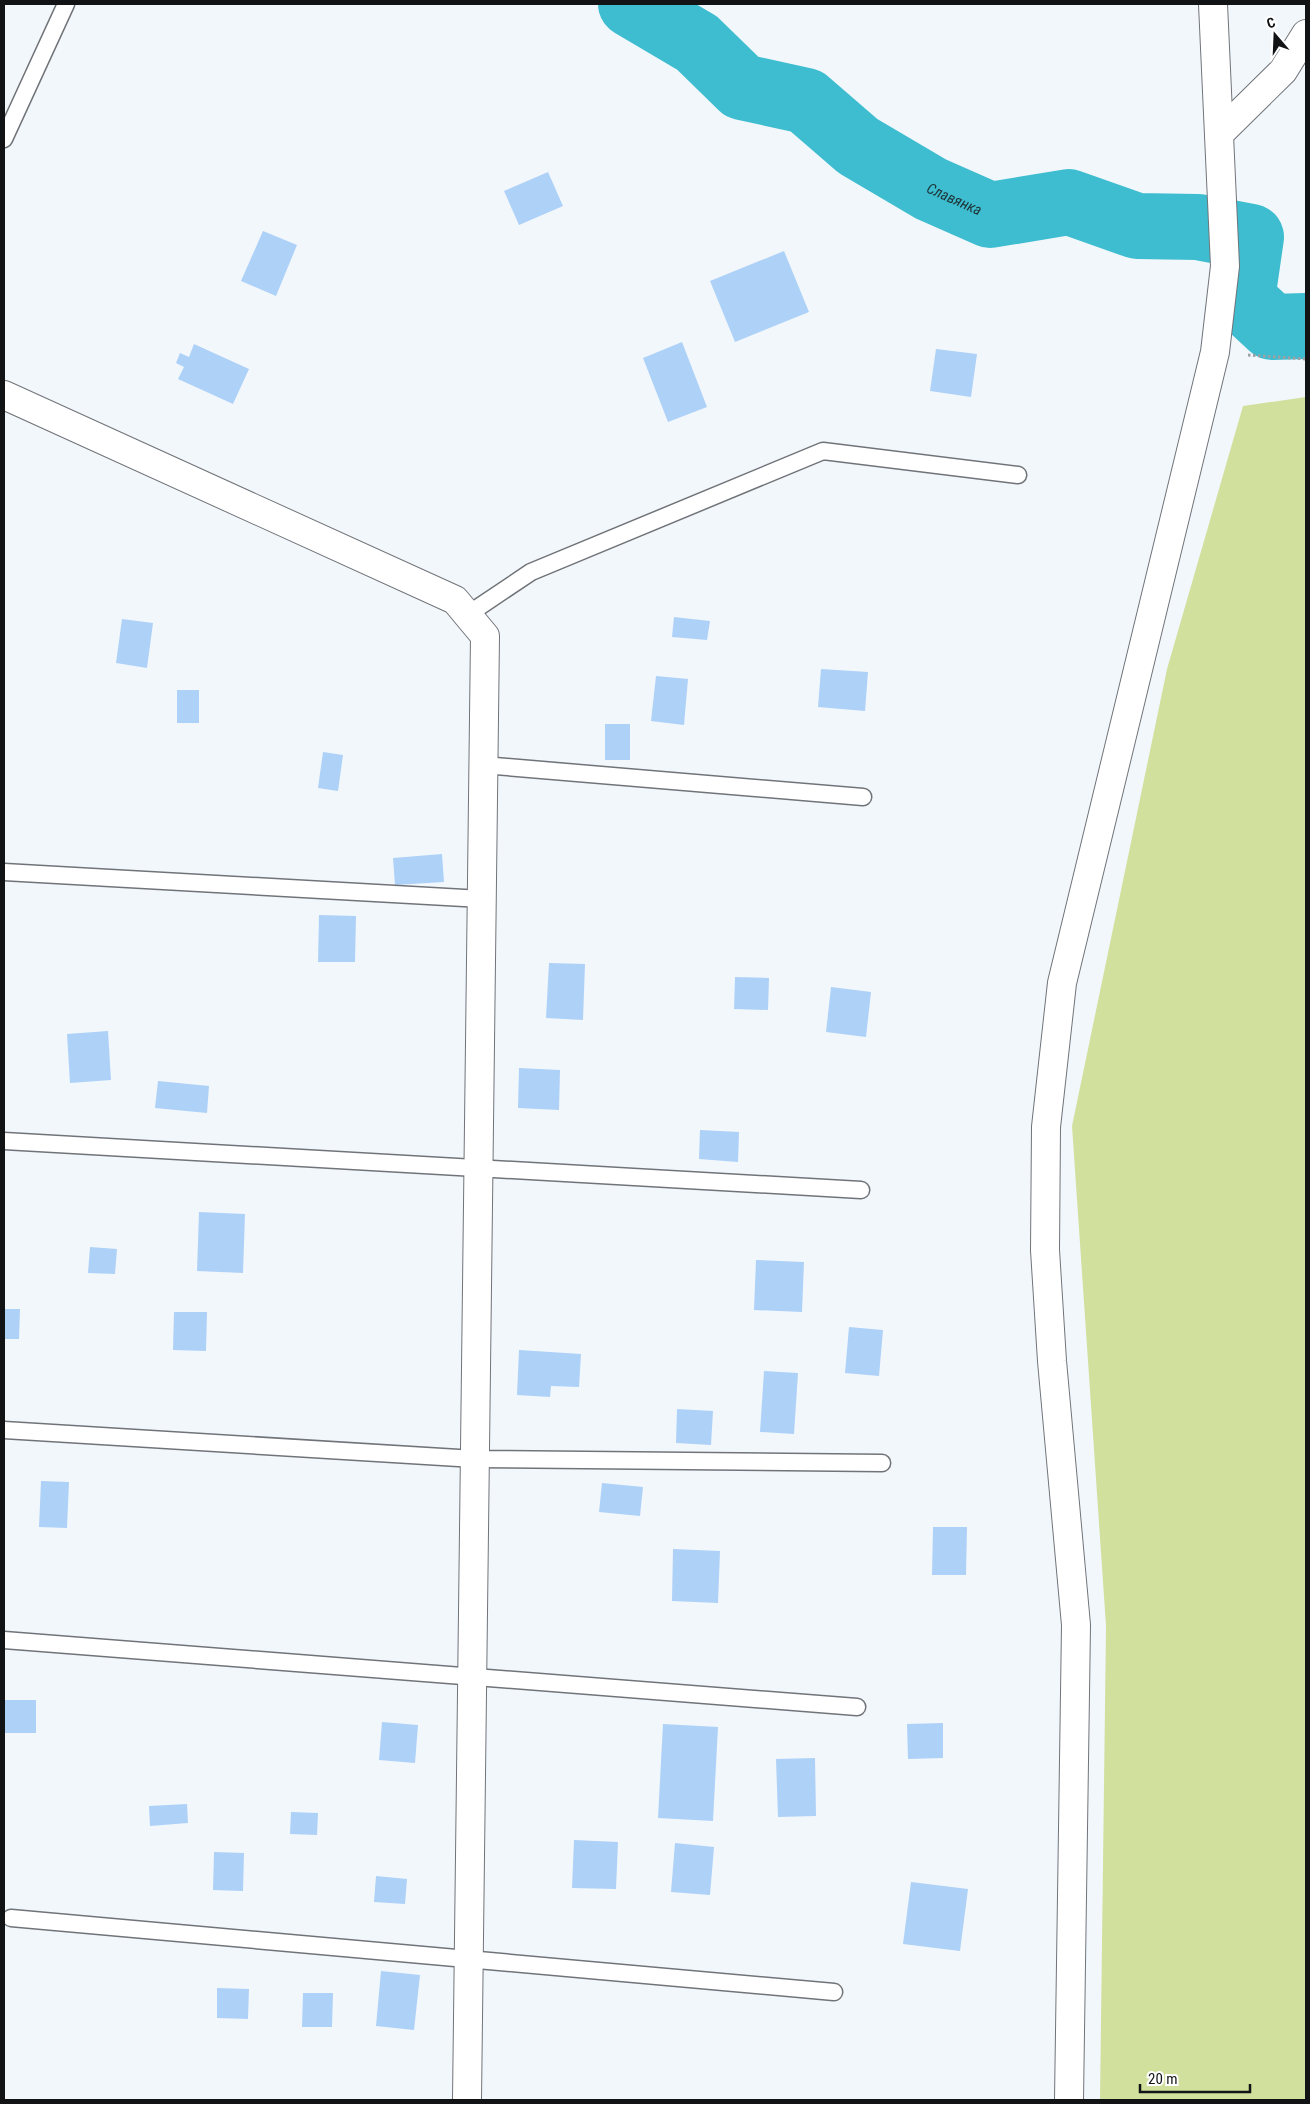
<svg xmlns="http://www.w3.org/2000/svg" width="1310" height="2104" viewBox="0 0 1310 2104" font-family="'Roboto Condensed',sans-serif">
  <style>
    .grass { fill: #d2e09e }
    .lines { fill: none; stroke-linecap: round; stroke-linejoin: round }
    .river { stroke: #3dbdcf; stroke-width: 66 }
    .building { fill: #aed1f8 }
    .service-casing { stroke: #707479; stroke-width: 19 }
    .minor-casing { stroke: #707479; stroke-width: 30 }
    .path { stroke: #9da1a5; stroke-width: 3; stroke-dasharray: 2.5 2.5; stroke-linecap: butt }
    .service { stroke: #fff; stroke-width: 16 }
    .minor { stroke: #fff; stroke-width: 28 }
    .labels { text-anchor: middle; stroke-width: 5; stroke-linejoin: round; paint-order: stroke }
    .water-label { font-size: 15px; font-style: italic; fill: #1d3336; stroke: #fff }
  </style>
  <rect width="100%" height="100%" fill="#f2f7fc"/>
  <polygon class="grass" points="1306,397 1306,2100 1100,2100 1106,1626 1072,1126 1167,669 1243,406"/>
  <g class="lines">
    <path class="river" id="s1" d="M631,4l66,39 45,44 64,14 52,45 73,43 59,26 79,-13 68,24 61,1 53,10 -9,62 30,28 34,-1"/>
  </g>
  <g class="building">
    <polygon points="548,172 563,206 519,225 504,191"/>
    <polygon points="263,231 297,245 276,296 241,281"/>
    <polygon points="784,251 809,312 735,342 710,281"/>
    <polygon points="682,342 707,407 668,422 643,358"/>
    <polygon points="194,344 249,369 233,404 178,379 184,367 176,363 180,353 189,357"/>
    <polygon points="936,349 977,354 971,397 930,391"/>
    <polygon points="674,617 710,621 707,640 672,637"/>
    <polygon points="122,619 153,623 147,668 116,663"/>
    <polygon points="821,669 868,672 865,711 818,707"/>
    <polygon points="656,676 688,679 684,725 651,721"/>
    <rect x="177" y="690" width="22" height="33"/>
    <rect x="605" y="724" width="25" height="36"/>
    <polygon points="323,752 343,755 338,791 318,788"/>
    <polygon points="442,854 444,882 395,885 393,858"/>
    <polygon points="319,915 356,916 355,962 318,962"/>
    <polygon points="549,963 585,964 583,1020 546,1018"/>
    <polygon points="735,977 769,978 768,1010 734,1009"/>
    <polygon points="831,987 871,992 866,1037 826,1032"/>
    <polygon points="108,1031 111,1080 70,1083 67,1034"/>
    <polygon points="519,1068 560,1070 559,1110 518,1108"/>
    <polygon points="158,1081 209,1086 207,1113 155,1108"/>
    <polygon points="700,1130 739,1132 738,1162 699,1159"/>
    <polygon points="199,1212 245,1214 243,1273 197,1271"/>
    <polygon points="90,1247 117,1249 115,1274 88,1273"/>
    <polygon points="756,1260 804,1262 802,1312 754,1310"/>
    <polygon points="4,1309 20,1309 19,1339 4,1339"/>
    <polygon points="174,1312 207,1312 206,1351 173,1350"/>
    <polygon points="849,1327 883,1330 879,1376 845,1373"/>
    <polygon points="519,1350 581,1354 579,1387 551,1386 550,1397 517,1395"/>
    <polygon points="764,1371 798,1373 794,1434 760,1432"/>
    <polygon points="677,1409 713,1411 711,1445 676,1443"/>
    <polygon points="41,1481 69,1482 67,1528 39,1527"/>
    <polygon points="602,1483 643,1487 640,1516 599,1512"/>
    <polygon points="933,1527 967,1527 966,1575 932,1575"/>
    <polygon points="673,1549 720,1551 718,1603 672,1601"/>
    <rect x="4" y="1700" width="32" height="33"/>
    <polygon points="382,1722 418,1725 415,1763 379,1760"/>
    <polygon points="943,1723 943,1758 908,1759 907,1724"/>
    <polygon points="663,1724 718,1727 713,1821 658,1818"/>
    <polygon points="815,1758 816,1816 778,1817 776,1759"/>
    <polygon points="187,1804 188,1823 150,1826 149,1806"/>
    <polygon points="291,1812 318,1813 317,1835 290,1834"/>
    <polygon points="574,1840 618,1842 616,1889 572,1888"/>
    <polygon points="675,1843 714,1847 710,1895 671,1892"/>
    <polygon points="214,1852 244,1853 243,1891 213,1890"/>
    <polygon points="376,1876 407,1879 405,1904 374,1902"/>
    <polygon points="911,1882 968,1889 960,1951 903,1944"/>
    <polygon points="381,1971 420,1975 414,2030 376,2026"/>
    <polygon points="217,1988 249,1989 248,2019 217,2018"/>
    <polygon points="303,1993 333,1993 332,2027 302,2027"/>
  </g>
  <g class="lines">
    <g class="service-casing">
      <g id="service">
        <polyline points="4,139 66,4"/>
        <polyline points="467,615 531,572 823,451 1018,475"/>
        <polyline points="483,765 863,797"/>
        <polyline points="4,872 482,899"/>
        <polyline points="4,1141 861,1190"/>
        <polyline points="4,1430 475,1459 882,1463"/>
        <polyline points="4,1640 857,1707"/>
        <polyline points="11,1918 834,1992"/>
      </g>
    </g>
    <g class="minor-casing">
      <g id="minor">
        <polyline points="1219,134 1283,71 1306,34"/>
        <polyline points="4,395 455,600 485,636 467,2100"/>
        <polyline points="1069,2100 1076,1625 1052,1361 1045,1250 1046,1127 1062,983 1215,352 1225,266 1213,4"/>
      </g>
    </g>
    <polyline class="path" points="1248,355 1306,359"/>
    <use href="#service" class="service"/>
    <use href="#minor" class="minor"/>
  </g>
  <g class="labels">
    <g class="water-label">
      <text dy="5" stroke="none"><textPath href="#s1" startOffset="384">Славянка</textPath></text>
    </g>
  </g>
  <rect width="1310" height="2104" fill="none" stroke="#111314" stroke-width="10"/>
  <g transform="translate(1275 35) rotate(341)" stroke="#ffffff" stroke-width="4" paint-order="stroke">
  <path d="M0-4L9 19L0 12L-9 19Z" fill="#111314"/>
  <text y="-8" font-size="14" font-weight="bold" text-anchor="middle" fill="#111314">С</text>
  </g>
  <path d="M1140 2084v8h110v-8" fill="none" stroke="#111314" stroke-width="2.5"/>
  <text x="1148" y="2084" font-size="15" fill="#111314" stroke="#ffffff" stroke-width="4" paint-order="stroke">20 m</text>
</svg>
